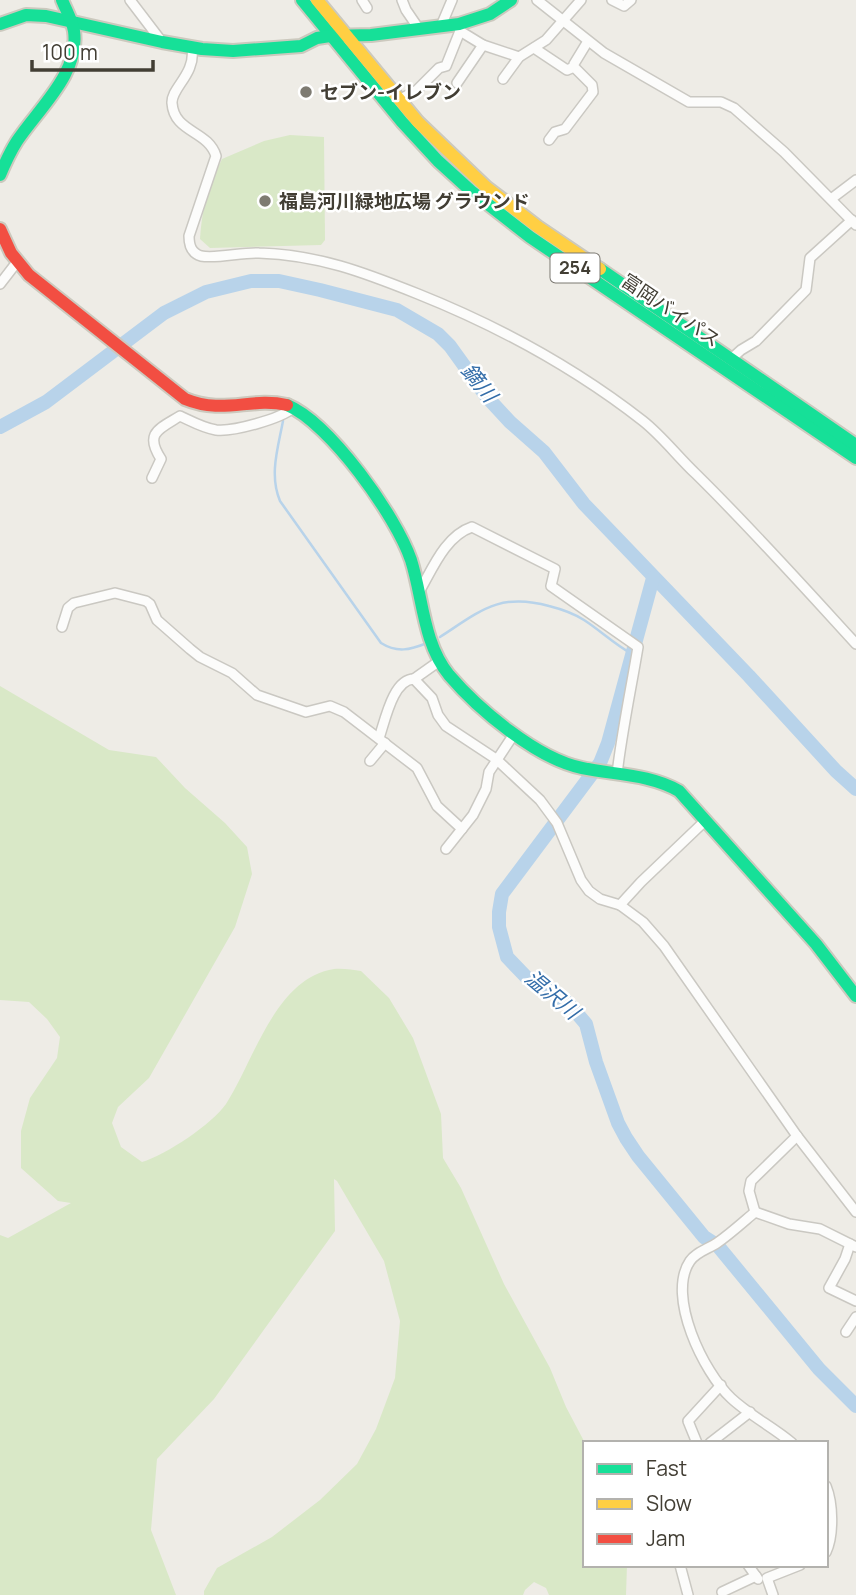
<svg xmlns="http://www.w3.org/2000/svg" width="856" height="1595" viewBox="0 0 856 1595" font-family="Manrope,'Noto Sans JP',sans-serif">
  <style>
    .green { fill: #d9e8c7 }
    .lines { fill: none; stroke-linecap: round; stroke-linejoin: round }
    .stream { stroke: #b8d3ea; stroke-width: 2.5 }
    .river { stroke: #b8d3ea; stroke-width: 14 }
    .street-casing { stroke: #cac8c2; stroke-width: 12 }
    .fast-casing { stroke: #ccc9be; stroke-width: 16 }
    .slow-casing { stroke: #ccc9be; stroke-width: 16 }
    .jam-casing { stroke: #ccc9be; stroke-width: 16 }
    .street { stroke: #fcfcfb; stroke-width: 9 }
    .fast { stroke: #16e098; stroke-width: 12 }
    .slow { stroke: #ffcf43; stroke-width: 12 }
    .jam { stroke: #f24e42; stroke-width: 12 }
    .poi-dot { fill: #7e7b72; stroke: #fff; stroke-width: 2.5 }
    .labels { text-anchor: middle; stroke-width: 5; stroke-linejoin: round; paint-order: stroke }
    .shield { fill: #fff; stroke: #7b7871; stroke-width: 2 }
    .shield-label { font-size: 18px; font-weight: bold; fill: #423e34 }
    .poi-label { font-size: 19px; font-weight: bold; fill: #423e34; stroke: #fff; text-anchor: start }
    .street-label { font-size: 19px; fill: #423e34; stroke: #fff }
    .water-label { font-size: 21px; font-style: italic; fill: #336da9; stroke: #fff }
  </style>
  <rect width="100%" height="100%" fill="#eeece6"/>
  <g class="green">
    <path d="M290,135l34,2 1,103 -4,5 -111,3 -10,-9c2,-32 8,-52 22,-80l42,-18z"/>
    <path d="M0,686l109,64 47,7 29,31 40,35 22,24 5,27 -17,53 -86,151 -31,29 -6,16 9,24 21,15c24,-7 70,-38 84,-58 28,-43 49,-126 108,-135 9,-1 19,1 27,2l28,27 24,40 28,76 2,44 18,30 43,96 46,84 16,39 19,36v122h42l-1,30h-77l-3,-7 -12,-6 -9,8 -2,5h-319v-4l13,-23 55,-31 48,-37 37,-36 19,-35 19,-51 5,-57 -16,-60 -47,-80 -3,-2 1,52 -121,168 -57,60 -6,71 25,65h-176v-360l8,3 63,-35 -13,-2 -37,-33v-37l9,-33 27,-40 3,-21 -13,-18 -18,-17 -29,-2z"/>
  </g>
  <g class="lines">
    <g class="stream">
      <path d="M283,421c-5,27 -14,54 -3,80l101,142c16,10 29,7 46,0"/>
      <path d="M440,637c40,-26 60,-45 109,-31 12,3 24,7 35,14 17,11 30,24 48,34"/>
    </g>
    <g class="river">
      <polyline points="0,427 46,402 164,313 206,292 251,281 279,281 320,290 397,310 438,334 450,346 486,396 510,422 544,452 584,504 749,676 836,771 856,789"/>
      <polyline points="653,578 608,743 600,763 502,894 499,912 499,927 507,957 531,982 554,993 569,1004 586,1024 596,1062 618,1123 626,1138 638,1156 704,1237 718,1246 819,1369 856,1406"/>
    </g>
    <g class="street-casing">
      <g id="street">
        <polyline points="130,0 162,42"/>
        <polyline points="362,0 367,8"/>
        <polyline points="402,0 406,10 419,29"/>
        <polyline points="537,0 604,53 689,102 721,102 734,108 784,152 856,225"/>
        <polyline points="612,0 624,6 631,0"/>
        <polyline points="441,26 452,0"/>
        <polyline points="460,31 483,45 519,57"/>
        <path d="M192,48c4,26 -21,40 -20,55 2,30 36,27 44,53l-27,80c0,9 2,17 12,20 16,3 41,-4 58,-3 60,2 104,19 159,41 80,32 157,74 225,127 19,15 35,36 53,53 55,54 107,112 160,170"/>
        <polyline points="534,48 567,70 574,67"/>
        <polyline points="503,79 519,57 546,40 581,0"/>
        <polyline points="457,83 483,45"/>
        <polyline points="399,100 417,90 439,68 446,66 460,31 459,24"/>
        <polyline points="549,140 555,132 565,129 593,92 592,85 574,67 574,64 588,41"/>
        <polyline points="831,199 856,180"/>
        <polyline points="0,284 17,262"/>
        <polyline points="731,359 741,350 756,341 806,290 810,258 852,220"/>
        <path d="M152,478l9,-19c-17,-26 -2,-30 19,-43 11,5 23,12 36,14 17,2 64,-11 77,-22"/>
        <path d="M419,592c13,-22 26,-56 53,-65l83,42 -4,17 87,61c-7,42 -16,84 -21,127"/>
        <polyline points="62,627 68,608 74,603 115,593 146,601 150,604 157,620 190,649 200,657 232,673 257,695 306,712 330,706 344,712 417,768 437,806 462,829"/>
        <polyline points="414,679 438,662"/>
        <path d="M379,738c6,-17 14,-59 35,-59l18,19 6,17 8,11 50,33 44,41 17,23 24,57 8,11 11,8 20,6 23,17 21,24 133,190 59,76"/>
        <polyline points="370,761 385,743"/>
        <polyline points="446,849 473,815 486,789 489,772 514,734"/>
        <polyline points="620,905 641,882 706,820"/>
        <polyline points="755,1212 749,1191 751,1181 797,1136"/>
        <polyline points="850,1244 845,1259 829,1288 856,1301"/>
        <polyline points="846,1332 856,1317"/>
        <polyline points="697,1443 688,1421 721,1385"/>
        <polyline points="710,1443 750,1412"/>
        <path d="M792,1443c-19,-16 -43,-28 -61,-45 -27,-25 -65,-102 -41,-137 6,-9 18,-12 27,-18 13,-9 25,-20 38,-31l34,12 31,5 36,18"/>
        <path d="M826,1486c7,17 8,49 0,66"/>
        <polyline points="680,1565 688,1595"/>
        <polyline points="748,1565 758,1579"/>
        <polyline points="722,1592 756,1576"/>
        <polyline points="773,1595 767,1578 800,1565"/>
      </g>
    </g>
    <g class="fast-casing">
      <g id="fast">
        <polyline points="302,0 402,122 438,161 471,191 530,237 856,458"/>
        <polyline points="0,24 26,15 46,16 162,42 202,49 233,51 301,46 317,38 330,36 371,35 459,24 490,14 511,0"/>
        <path d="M0,175c5,-12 10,-23 17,-34 22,-33 63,-68 57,-110 -2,-11 -8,-21 -12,-31"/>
        <polyline points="600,269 856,445"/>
        <path d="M287,405c43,18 109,111 124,155 12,38 12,83 38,115 29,34 88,84 133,93 33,7 67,6 97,23l137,153 40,52"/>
      </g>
    </g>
    <g class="slow-casing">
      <polyline id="slow" points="317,0 418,122 486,187 538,227 600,269"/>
    </g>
    <g class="jam-casing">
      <path id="jam" d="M0,229l11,24 18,22 156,124c39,16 65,-2 102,6"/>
    </g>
    <use href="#street" class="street"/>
    <use href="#fast" class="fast"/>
    <use href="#slow" class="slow"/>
    <use href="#jam" class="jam"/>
  </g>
  <g class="poi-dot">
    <circle cx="306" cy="92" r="7"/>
    <circle cx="265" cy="201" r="7"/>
  </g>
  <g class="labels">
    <rect class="shield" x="550.5" y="253.5" width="49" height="29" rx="5"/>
    <g class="shield-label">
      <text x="575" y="274">254</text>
    </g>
    <g class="poi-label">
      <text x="320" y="99">セブン-イレブン</text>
      <text x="279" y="208">福島河川緑地広場 グラウンド</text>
    </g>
    <g class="street-label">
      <text transform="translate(671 310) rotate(34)" y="7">富岡バイパス</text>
    </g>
    <g class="water-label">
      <text transform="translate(479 383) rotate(51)" y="7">鏑川</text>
      <text transform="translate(552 995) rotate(40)" y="7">温沢川</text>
    </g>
  </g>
  <rect x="583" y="1441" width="245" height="126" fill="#ffffff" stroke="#b3b2ae" stroke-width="2"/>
  <rect x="597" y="1464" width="35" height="10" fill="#16e098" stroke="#b3b2ae" stroke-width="2"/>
  <text x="646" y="1476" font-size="21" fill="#423e34">Fast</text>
  <rect x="597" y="1499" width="35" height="10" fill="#ffcf43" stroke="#b3b2ae" stroke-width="2"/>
  <text x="646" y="1511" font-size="21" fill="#423e34">Slow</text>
  <rect x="597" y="1534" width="35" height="10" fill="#f24e42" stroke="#b3b2ae" stroke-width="2"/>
  <text x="646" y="1546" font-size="21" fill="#423e34">Jam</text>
  <path d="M32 60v10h121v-10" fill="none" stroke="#423e34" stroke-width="3.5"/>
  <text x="42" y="60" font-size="21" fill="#423e34" stroke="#ffffff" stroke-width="5" paint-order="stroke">100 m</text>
</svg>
